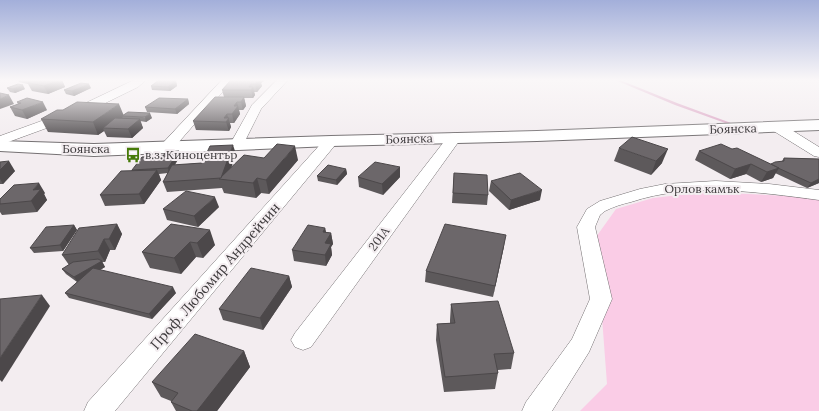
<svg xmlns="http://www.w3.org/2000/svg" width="819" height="411" viewBox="0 0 819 411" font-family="Lora,serif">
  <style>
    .green { fill: #facce6 }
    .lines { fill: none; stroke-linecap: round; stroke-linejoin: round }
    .stream { fill: #dda7c6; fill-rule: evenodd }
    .street-casing { stroke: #757173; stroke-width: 1 }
    .secondary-casing { stroke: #757173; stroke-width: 2 }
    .street { fill: #fff; fill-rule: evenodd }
    .secondary { fill: #fff; fill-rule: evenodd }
    .wall { fill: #5d595b }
    .shaded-wall { fill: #4c484a }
    .building { fill: #6c676a; stroke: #4c484a }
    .labels { text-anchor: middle; stroke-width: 4; stroke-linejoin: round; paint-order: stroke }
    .street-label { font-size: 12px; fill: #3e3b3d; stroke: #f3edf0 }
    .poi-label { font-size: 12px; fill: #3e3b3d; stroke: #f3edf0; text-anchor: start }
    .near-street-label { font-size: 14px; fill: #3e3b3d; stroke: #f3edf0 }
  </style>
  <rect width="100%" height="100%" fill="#f3edf0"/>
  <polygon class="green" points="706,192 788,196 819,199 819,411 580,411 607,384 596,237 616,209 653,198"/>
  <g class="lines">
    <polygon class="stream" points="615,80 620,80 677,103 731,123 729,124 728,124 675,105"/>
    <g class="street-casing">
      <g id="street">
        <polygon points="134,80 146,80 138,87 77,117 0,145 0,136 69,111"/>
        <polygon points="222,80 233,80 171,151 166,152 161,151 159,148 161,145"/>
        <polygon points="277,80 288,80 261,109 241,149 236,150 231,149 229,146 252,105"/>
        <polygon points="777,123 782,124 819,147 819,157 814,156 772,130 770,127 772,124"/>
        <polygon points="455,133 460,134 462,137 311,347 303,350 295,347 291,340 295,333 450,134"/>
        <polygon points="331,137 336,138 338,141 336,144 115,411 84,411 88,402 326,138"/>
        <path d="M716,181l53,3 50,6v10c-62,-8 -128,-18 -188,2 -9,2 -18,5 -26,9l-5,4 -5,12 17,72 -23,53 -37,59h-30l4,-9 46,-63 18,-40 -13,-72 10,-18 13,-8 40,-12 25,-5z"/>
      </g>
    </g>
    <g class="secondary-casing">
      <polygon id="secondary" points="819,120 819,130 537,141 331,146 94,156 0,151 0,141 94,144 331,136 537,131"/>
    </g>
    <use href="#street" class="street"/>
    <use href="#secondary" class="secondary"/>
  </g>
  <g class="wall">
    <polygon points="18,80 62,80 65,87 48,94 32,91 28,84 19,82"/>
    <polygon points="231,80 265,80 261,83 262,86 257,92 254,92 255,95 253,98 244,98 246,106 243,110 239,110 240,114 234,123 230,123 231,127 229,131 196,130 193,121 224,97 222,90"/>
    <polygon points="176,83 177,86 170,91 152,90 151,86 177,83"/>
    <polygon points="7,88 25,89 15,93 10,92"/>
    <polygon points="91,88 74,96 66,94 64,90"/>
    <polygon points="188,99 189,104 177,114 147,112 145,107"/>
    <polygon points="17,102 47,110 27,119 15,116 10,107 18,104"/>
    <polygon points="123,115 152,118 146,122 140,121 143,128 132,138 107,137 104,131 98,135 48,132 41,119"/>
    <polygon points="619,148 662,163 651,175 614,161"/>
    <polygon points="732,149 771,164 782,161 784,158 819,159 819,183 807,188 775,173 773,178 761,182 746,174 730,179 695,160 699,151"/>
    <polygon points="179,151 180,156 175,165 202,163 236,154 231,167 264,158 298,160 269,194 261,193 256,198 224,193 222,188 167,192 163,182 168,173 159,174 161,180 144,204 105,206 100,195 132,170 163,156"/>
    <polygon points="0,162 15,171 3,184 0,184"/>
    <polygon points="400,167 400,177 383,195 359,187 358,177"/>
    <polygon points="346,169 347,174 337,185 318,181 317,176"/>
    <polygon points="454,173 488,195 487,205 452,203"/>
    <polygon points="491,181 540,200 509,210 489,191"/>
    <polygon points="45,193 44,194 47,200 37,212 2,215 0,212 0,199"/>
    <polygon points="219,207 198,227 167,220 163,209"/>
    <polygon points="117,224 122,234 115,250 110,250 105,262 102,262 105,267 100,270 176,293 152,319 69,298 65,293 77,282 66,274 62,269 69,265 62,255"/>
    <polygon points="171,224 215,245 203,258 196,257 181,274 150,268 142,252"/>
    <polygon points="74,225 77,230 63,251 34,253 30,248"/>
    <polygon points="325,228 326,232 331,233 333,244 331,247 332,255 326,266 294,261 292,250"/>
    <polygon points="504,246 493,297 425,282 426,271"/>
    <polygon points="289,276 292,287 263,330 223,320 219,309"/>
    <polygon points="451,304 514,353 511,369 498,370 498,373 495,389 444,392 436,340 437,324 450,323 450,320"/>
    <polygon points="244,351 250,367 217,411 176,411 171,402 171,401 161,397 152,382"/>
  </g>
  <g class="shaded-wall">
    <polygon points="59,80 62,80 65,87 48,94 44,86"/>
    <polygon points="173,80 176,80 177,86 170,91 168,87 171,82"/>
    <polygon points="257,80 265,80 261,83 262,86 257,92 255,84"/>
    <polygon points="89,84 91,88 74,96 72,91"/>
    <polygon points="251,84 252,88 253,87 255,95 253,98 251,90 249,87"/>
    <polygon points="23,85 25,89 15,93 13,89"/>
    <polygon points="9,95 14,104 0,109 0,99"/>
    <polygon points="244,97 246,106 243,110 241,102"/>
    <polygon points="188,99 189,104 177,114 175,109"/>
    <polygon points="43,102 47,110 27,119 22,110"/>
    <polygon points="237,102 240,114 234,123 232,114 234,106"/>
    <polygon points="119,104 124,116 122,116 123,117 108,128 103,128 104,131 98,135 93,122"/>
    <polygon points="150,113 152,118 146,122 145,117"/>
    <polygon points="227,114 231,127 229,131 226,122 224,118"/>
    <polygon points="140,119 143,128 132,138 128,129"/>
    <polygon points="233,145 236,154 227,180 221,178"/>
    <polygon points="295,146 298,160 269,194 266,180"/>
    <polygon points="668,149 662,163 651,175 656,161"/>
    <polygon points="179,151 180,156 169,173 168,168"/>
    <polygon points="9,161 15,171 3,184 0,179 0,170"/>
    <polygon points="751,164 746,174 730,179 735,169"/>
    <polygon points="400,167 400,177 383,195 382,184"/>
    <polygon points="779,168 773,178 761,182 767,172"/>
    <polygon points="346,169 347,174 337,185 336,180"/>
    <polygon points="157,170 161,180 144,204 139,194"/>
    <polygon points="257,178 261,193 256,198 253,183"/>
    <polygon points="819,179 819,183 807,188 811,183"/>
    <polygon points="39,183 45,193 44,194 47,200 37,212 31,201 33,190"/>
    <polygon points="542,190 540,200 509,210 511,200"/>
    <polygon points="215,197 219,207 198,227 194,216"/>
    <polygon points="117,224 122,234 115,250 109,239"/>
    <polygon points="74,225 77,230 63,251 60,245"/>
    <polygon points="325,228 327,238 323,232"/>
    <polygon points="210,230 215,245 203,258 197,243"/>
    <polygon points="331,233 333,244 331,247 332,255 326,266 325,255 325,243"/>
    <polygon points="506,235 504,246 493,297 495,286"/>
    <polygon points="104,239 110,250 105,262 98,251"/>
    <polygon points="190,242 196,257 181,274 174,258"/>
    <polygon points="102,261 105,267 78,283 74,277"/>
    <polygon points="289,276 292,287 263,330 260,318"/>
    <polygon points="173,287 176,293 152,319 149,314"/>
    <polygon points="42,295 50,306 2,382 0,380 0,358"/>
    <polygon points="244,351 250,367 217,411 197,411"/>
  </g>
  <g class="building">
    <polygon points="37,80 59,80 44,86 28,83"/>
    <polygon points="159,80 173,80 171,82 175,82 168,87 151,86"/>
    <polygon points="231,80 258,80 255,84 251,84 249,87 253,87 251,90 222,90"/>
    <polygon points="81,83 89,84 72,91 64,90"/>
    <polygon points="18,84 23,85 13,89 7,88"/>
    <polygon points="0,93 9,95 0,99"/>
    <polygon points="215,97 244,97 241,102 237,102 234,106 238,106 232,114 227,114 224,118 229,118 226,122 193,121"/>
    <polygon points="27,98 43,102 22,110 10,107 21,103 17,102"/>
    <polygon points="159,98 188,99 175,109 145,107"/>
    <polygon points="77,102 119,104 93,122 41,119 57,110 63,110"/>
    <polygon points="128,112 150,113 145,117 122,116"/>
    <polygon points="115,118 140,119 128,129 103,128"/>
    <polygon points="632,137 668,149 656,161 619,148"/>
    <polygon points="277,144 295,146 266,180 257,178 253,183 219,179 244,155 264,158"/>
    <polygon points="721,144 732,149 737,148 779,168 767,172 751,164 735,169 699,151"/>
    <polygon points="233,145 221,178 163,182 172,165 202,163 210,146"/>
    <polygon points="179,151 168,168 132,170 142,157 163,156 166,152"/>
    <polygon points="784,158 819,159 819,179 811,183 778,168 779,168 771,164 775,162 784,161"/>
    <polygon points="9,161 0,170 0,162"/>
    <polygon points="375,162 400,167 382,184 358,177"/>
    <polygon points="328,165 346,169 336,180 317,176"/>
    <polygon points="157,170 139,194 100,195 121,171"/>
    <polygon points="454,173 487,175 488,195 453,193"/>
    <polygon points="520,173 542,190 511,200 491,181"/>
    <polygon points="39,183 33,190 41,189 31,201 0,204 0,199 14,185"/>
    <polygon points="186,191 215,197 194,216 163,209"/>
    <polygon points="117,224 109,239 104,239 98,251 62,255 79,228"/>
    <polygon points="171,224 210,230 197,243 190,242 174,258 142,252"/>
    <polygon points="445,224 506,235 495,286 426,271"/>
    <polygon points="74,225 60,245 30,248 46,227"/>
    <polygon points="308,225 325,228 323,232 331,233 325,243 331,244 325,255 292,250"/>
    <polygon points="98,259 102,261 74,277 62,269 73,262"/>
    <polygon points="93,268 173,287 149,314 65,293"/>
    <polygon points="251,268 289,276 260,318 219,309"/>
    <polygon points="42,295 0,358 0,299"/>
    <polygon points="498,301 514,353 494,354 498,373 445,377 437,324 455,323 451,304"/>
    <polygon points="195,334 244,351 197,411 192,411 171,402 178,393 152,382"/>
  </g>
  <linearGradient id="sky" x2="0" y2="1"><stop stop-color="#a3afda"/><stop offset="0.58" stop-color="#faf7f8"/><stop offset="1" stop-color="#faf7f8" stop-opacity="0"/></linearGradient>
  <rect width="819" height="138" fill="url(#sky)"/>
  <defs>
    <g id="bus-bare" transform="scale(1.2)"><path d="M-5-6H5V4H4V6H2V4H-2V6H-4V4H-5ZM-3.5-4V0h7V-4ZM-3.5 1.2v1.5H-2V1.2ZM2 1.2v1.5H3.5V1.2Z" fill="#467a08" stroke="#f3edf0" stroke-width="2.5" paint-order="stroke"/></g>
  </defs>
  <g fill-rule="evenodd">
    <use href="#bus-bare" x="133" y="155"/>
  </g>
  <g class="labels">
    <g class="street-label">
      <text transform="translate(733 129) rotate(-2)" y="4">Боянска</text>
      <text transform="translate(409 139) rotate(-2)" y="4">Боянска</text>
      <text x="86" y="153">Боянска</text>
      <text x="702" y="193">Орлов камък</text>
      <text transform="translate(379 239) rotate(-53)" y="4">201А</text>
    </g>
    <g class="poi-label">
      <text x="145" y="159">в.з. Киноцентър</text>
    </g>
    <g class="near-street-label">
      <text transform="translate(215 276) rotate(-49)" y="5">Проф. Любомир Андрейчин</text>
    </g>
  </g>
</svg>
